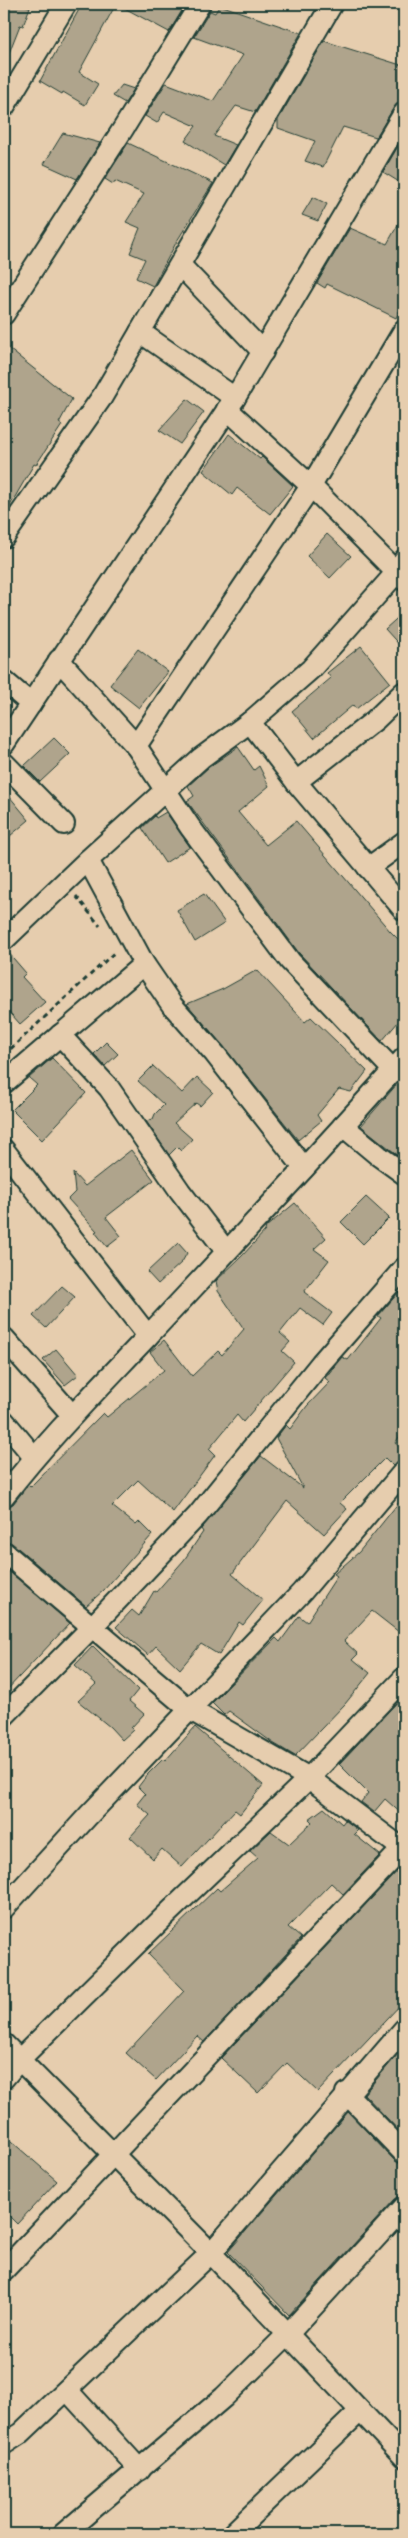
<svg xmlns="http://www.w3.org/2000/svg" width="408" height="2538" viewBox="0 0 408 2538" font-family="'Playpen Sans',sans-serif">
  <style>
    .building { fill: #afa48c; stroke: #1f3d34 }
    .lines { fill: none; stroke-linecap: round; stroke-linejoin: round }
    .minor-casing { stroke: #1f3d34; stroke-width: 24 }
    .path { stroke: #1f3d34; stroke-width: 3; stroke-dasharray: 5 4; stroke-linecap: butt }
    .minor { stroke: #e6cdae; stroke-width: 20 }
  </style>
  <rect width="100%" height="100%" fill="#e6cdae"/>
  <filter id="ink" filterUnits="userSpaceOnUse"><feTurbulence type="fractalNoise" baseFrequency=".02" numOctaves="2"/><feDisplacementMap in="SourceGraphic" scale="10" xChannelSelector="R" yChannelSelector="G"/><feConvolveMatrix kernelMatrix="1 2 1 2 8 2 1 2 1" color-interpolation-filters="sRGB"/></filter>
  <g filter="url(#ink)">
    <g class="building">
      <polygon points="4,4 21,4 30,7 23,26 20,25 5,63"/>
      <polygon points="82,4 116,4 79,72 98,84 85,105 63,92 62,94 40,81"/>
      <polygon points="117,4 186,4 169,32"/>
      <polygon points="220,5 301,33 255,112 236,106 214,136 236,145 224,165 185,141 196,126 164,112 157,123 145,116 166,83 213,101 243,55 194,37 210,11 215,13"/>
      <polygon points="324,41 404,66 404,101 394,107 376,137 343,127 323,167 305,161 315,141 278,128 278,120"/>
      <polygon points="122,85 134,89 125,103 113,96"/>
      <polygon points="63,133 100,143 77,179 44,164"/>
      <polygon points="404,136 404,185 383,172"/>
      <polygon points="128,143 213,183 177,241 153,286 136,278 145,259 130,253 140,228 126,222 144,194 115,181 113,184 105,179"/>
      <polygon points="313,197 327,204 318,221 302,215"/>
      <polygon points="404,214 404,300 396,318 327,284 325,288 317,283 350,228 387,244"/>
      <polygon points="4,345 72,399 59,423 62,425 36,465 34,464 4,516"/>
      <polygon points="187,399 204,412 180,444 159,430"/>
      <polygon points="229,434 260,459 262,457 293,486 270,514 237,488 232,495 203,471"/>
      <polygon points="327,534 351,556 330,578 307,556"/>
      <polygon points="404,612 404,650 385,629"/>
      <polygon points="361,646 390,682 356,709 353,705 314,738 292,711 331,678 327,673"/>
      <polygon points="138,649 168,672 139,708 110,685"/>
      <polygon points="54,738 70,754 40,782 24,766"/>
      <polygon points="238,747 254,770 259,766 269,786 238,812 266,845 296,821 390,931 404,945 404,1015 382,1041 299,953 187,801 194,796 188,786 209,767"/>
      <polygon points="4,790 29,820 4,841"/>
      <polygon points="166,812 190,847 165,863 142,828 155,816 156,818"/>
      <polygon points="204,894 225,923 195,942 177,910"/>
      <polygon points="7,951 26,973 22,977 45,1002 20,1024 4,1006 4,952"/>
      <polygon points="257,970 305,1022 311,1017 367,1071 351,1092 339,1089 317,1115 321,1121 298,1140 224,1047 187,1004 223,989"/>
      <polygon points="106,1042 118,1054 105,1066 94,1054"/>
      <polygon points="52,1058 86,1093 42,1140 12,1110 37,1085 29,1078"/>
      <polygon points="153,1066 182,1093 197,1077 213,1092 200,1106 196,1103 174,1123 192,1139 181,1151 177,1147 169,1155 146,1121 153,1119 155,1114 164,1105 138,1081"/>
      <polygon points="404,1076 404,1160 361,1126"/>
      <polygon points="131,1150 154,1180 106,1217 121,1236 107,1247 95,1232 97,1231 68,1199 75,1192 73,1173 85,1186"/>
      <polygon points="366,1197 389,1218 363,1244 341,1222"/>
      <polygon points="295,1203 326,1238 314,1249 329,1260 304,1292 332,1313 323,1325 300,1308 280,1333 290,1342 282,1351 294,1362 243,1422 237,1415 209,1449 215,1455 173,1512 138,1480 112,1506 136,1525 139,1522 152,1535 104,1590 86,1606 12,1543 4,1540 4,1508 13,1504 28,1485 30,1487 103,1413 107,1417 164,1370 150,1352 164,1340 192,1376 218,1351 222,1355 244,1329 218,1291 216,1281 242,1256 265,1231 266,1227"/>
      <polygon points="178,1243 187,1253 182,1262 158,1284 147,1272"/>
      <polygon points="62,1286 75,1297 46,1328 33,1316"/>
      <polygon points="399,1292 404,1297 404,1430 395,1443 404,1451 404,1459 393,1466 385,1458 340,1503 347,1509 324,1534 287,1501 232,1574 263,1600 243,1625 239,1622 219,1655 201,1644 180,1669 156,1646 148,1655 116,1627 132,1610 139,1616 154,1591 156,1592 184,1560 203,1532 201,1529 261,1456 303,1488 276,1438 286,1425 290,1429 307,1406 330,1382 325,1378 342,1357 348,1360 381,1318 378,1316"/>
      <polygon points="56,1349 78,1375 65,1385 43,1360"/>
      <polygon points="404,1496 404,1636 372,1611 344,1641 358,1654 353,1659 370,1673 345,1704 295,1756 273,1743 229,1711 224,1715 212,1703 276,1638 280,1642 299,1616 307,1622 337,1576 334,1574 359,1552"/>
      <polygon points="4,1567 70,1623 4,1693"/>
      <polygon points="93,1646 138,1690 129,1701 144,1714 131,1728 133,1730 122,1740 110,1727 78,1701 96,1684 75,1665"/>
      <polygon points="404,1695 404,1816 385,1799 374,1812 361,1802 368,1793 339,1764"/>
      <polygon points="195,1727 263,1785 240,1814 235,1810 182,1867 162,1849 153,1859 130,1837 150,1815 137,1804 145,1794 138,1787 148,1774 163,1759 165,1761"/>
      <polygon points="324,1808 342,1824 345,1820 358,1830 354,1834 380,1855 343,1894 331,1883 288,1927 301,1938 204,2042 197,2036 156,2080 126,2053 184,1991 148,1954 217,1888 220,1891 258,1858 250,1851 271,1831 289,1844 312,1822 309,1819"/>
      <polygon points="399,1869 404,1874 404,2001 318,2092 287,2063 258,2093 221,2058"/>
      <polygon points="404,2047 404,2136 364,2094"/>
      <polygon points="348,2112 395,2161 404,2165 404,2195 395,2199 289,2315 228,2252"/>
      <polygon points="4,2135 57,2181 17,2224 4,2211"/>
    </g>
    <g class="lines">
      <g class="minor-casing">
        <g id="minor">
          <polyline points="4,107 66,4"/>
          <polyline points="180,265 263,352"/>
          <polyline points="4,314 123,129 200,4"/>
          <polyline points="140,332 235,398"/>
          <polyline points="227,409 311,486 404,580"/>
          <polyline points="4,537 102,397 332,4"/>
          <polyline points="59,660 136,746 190,827 290,961 393,1070"/>
          <polyline points="4,681 31,704"/>
          <polyline points="250,722 296,782 404,910"/>
          <polyline points="4,744 235,398 404,113"/>
          <polyline points="136,746 311,486 404,330"/>
          <polyline points="4,763 64,824"/>
          <polyline points="296,782 375,720 404,692"/>
          <polyline points="88,860 144,964 172,1005 215,1054 304,1168"/>
          <polyline points="368,868 404,842"/>
          <polyline points="4,940 88,860 201,758 250,722 311,669 396,573 404,560"/>
          <polyline points="60,1035 109,1088 180,1191 226,1251"/>
          <polyline points="4,1083 144,964"/>
          <polyline points="343,1126 379,1156 404,1174"/>
          <polyline points="4,1150 148,1336"/>
          <polyline points="4,1338 72,1415"/>
          <polyline points="4,1421 34,1457"/>
          <path d="M4,1496c44,-57 94,-107 144,-160 86,-92 173,-184 256,-278"/>
          <polyline points="4,1552 189,1709 309,1778 404,1850"/>
          <polyline points="4,1716 92,1627 198,1515 321,1363 404,1268"/>
          <polyline points="4,1908 88,1816 302,1592 404,1471"/>
          <polyline points="4,2044 211,2253 404,2457"/>
          <polyline points="4,2078 20,2059 166,1915 309,1778 404,1678"/>
          <polyline points="346,2093 404,2153"/>
          <polyline points="4,2270 404,1847"/>
          <polyline points="67,2390 140,2470"/>
          <polyline points="4,2444 21,2433 211,2253 404,2029"/>
          <polyline points="63,2534 224,2397 288,2334 404,2207"/>
          <polyline points="232,2534 360,2411"/>
        </g>
      </g>
      <g class="path">
        <polyline points="76,896 100,926"/>
        <polyline points="4,1055 116,951"/>
      </g>
      <use href="#minor" class="minor"/>
    </g>
  </g>
  <rect width="408" height="2538" fill="none" stroke="#e6cdae" stroke-width="20"/>
  <rect x="10" y="10" width="388" height="2518" fill="none" stroke="#1f3d34" stroke-width="2" filter="url(#ink)"/>
</svg>
